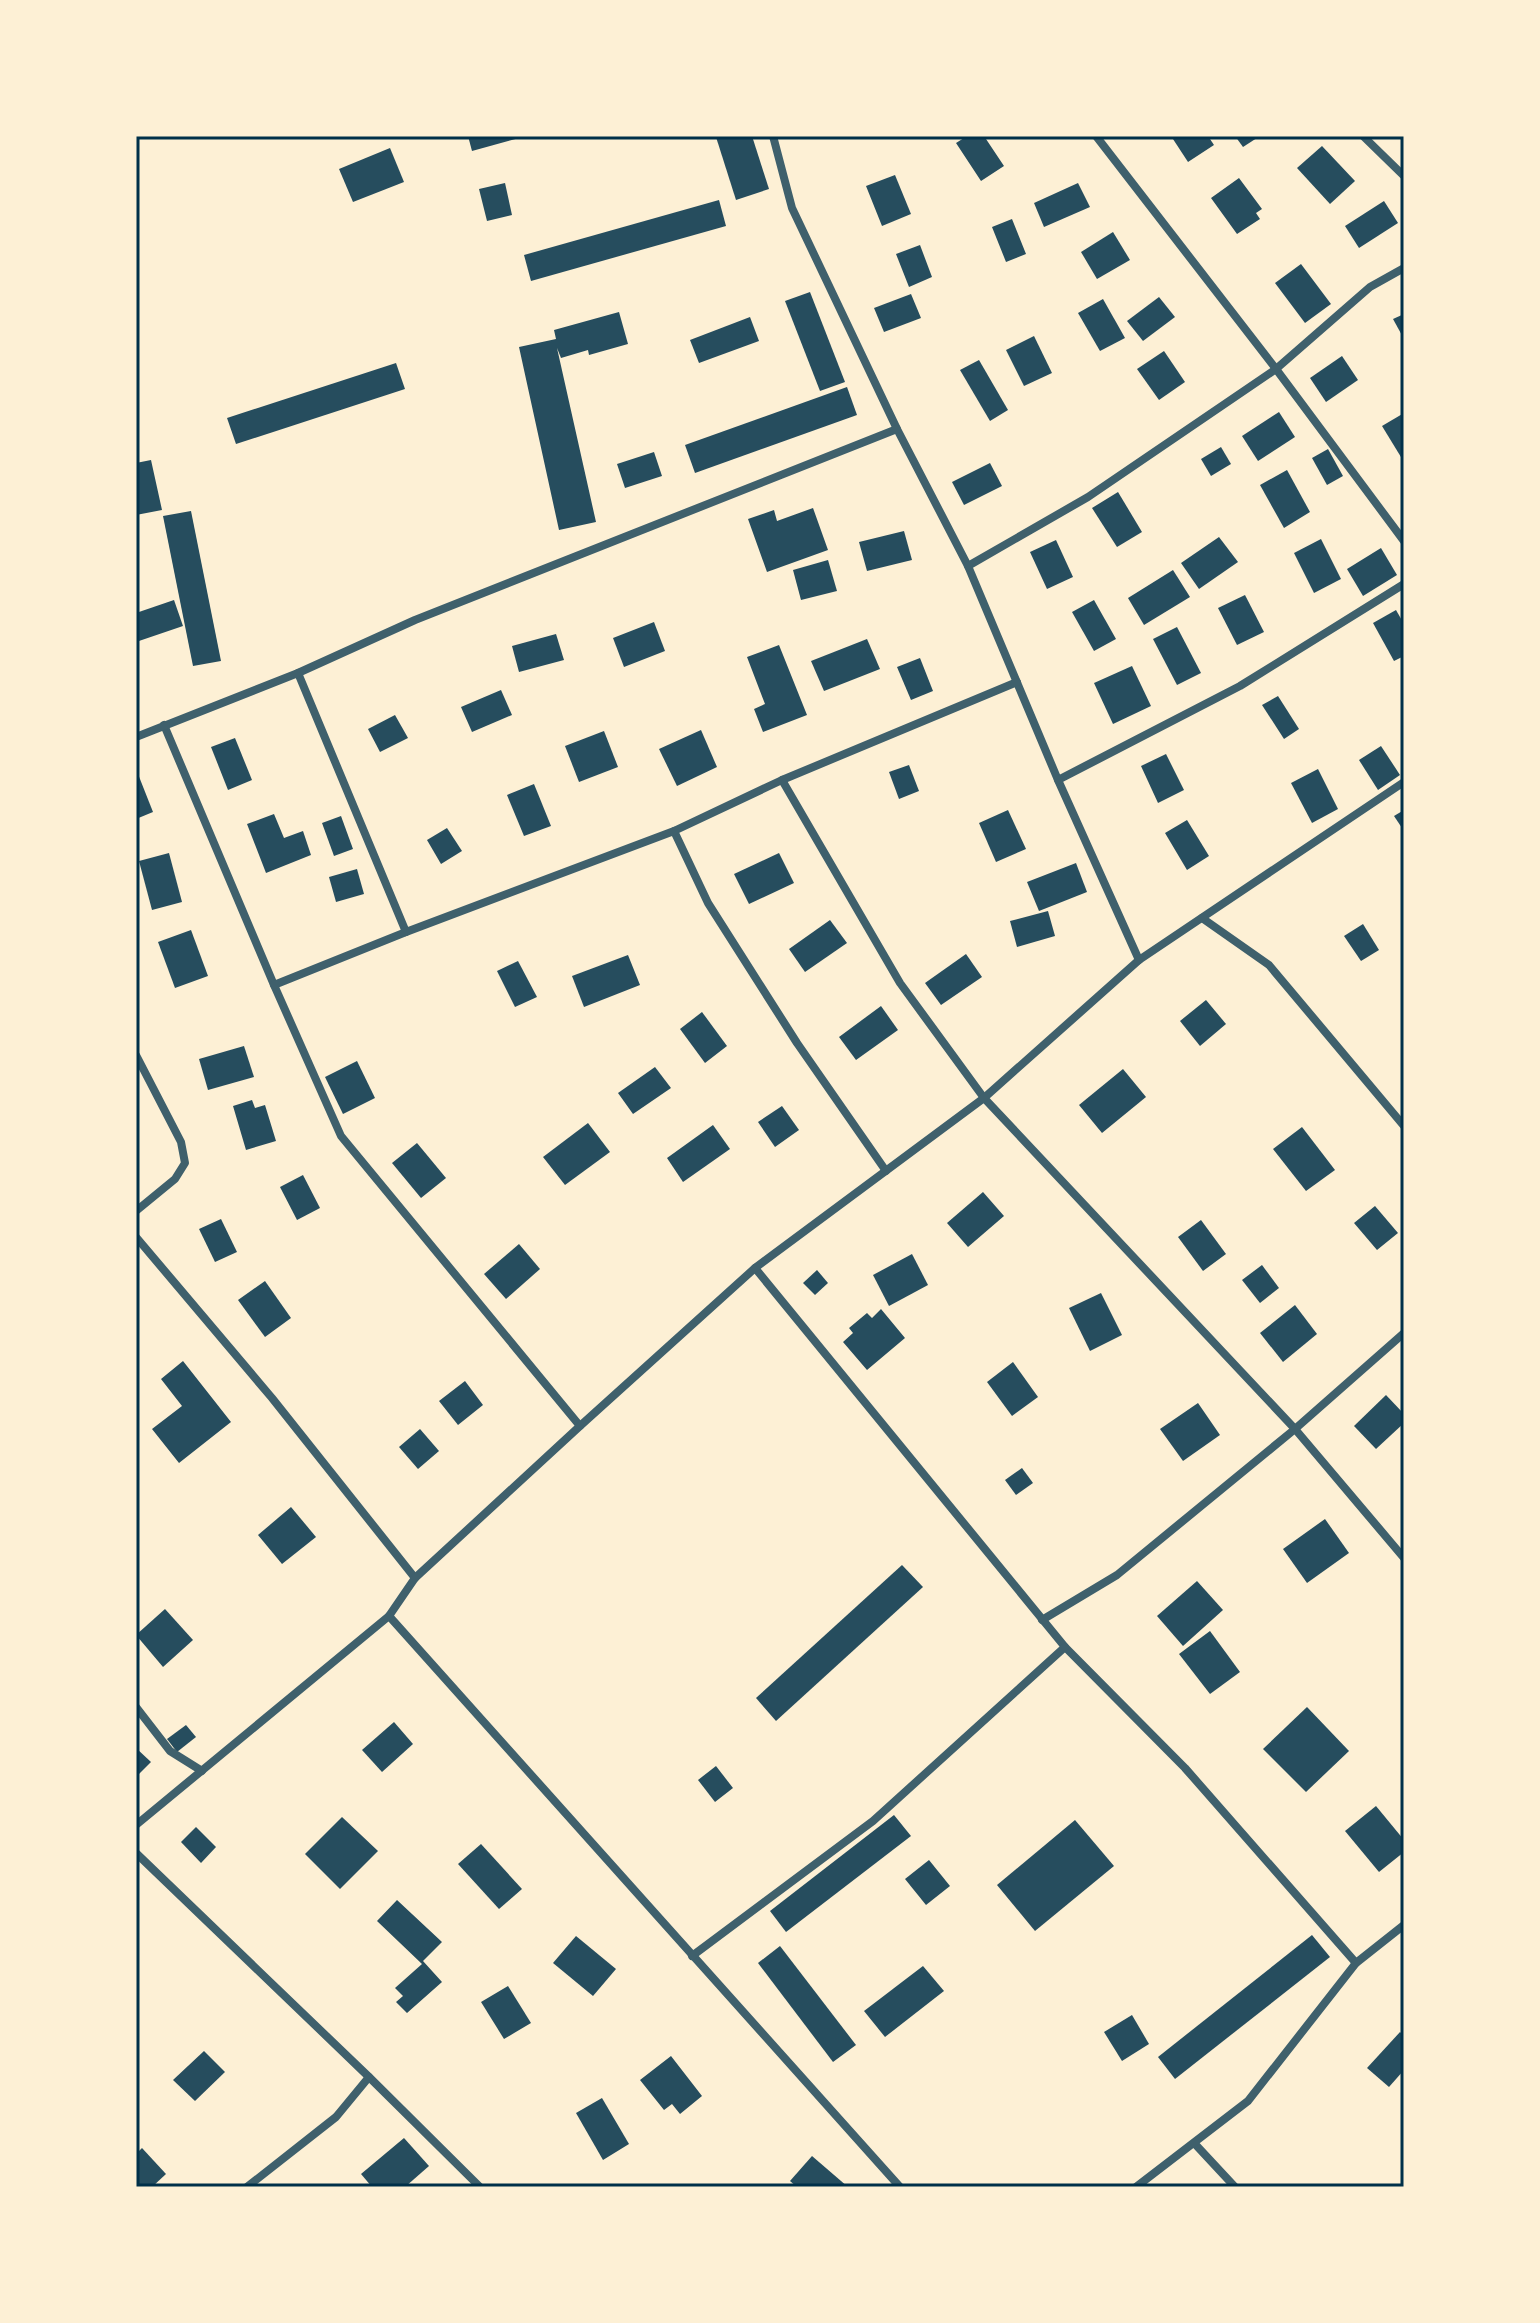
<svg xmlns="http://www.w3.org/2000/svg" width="1540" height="2323" viewBox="0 0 1540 2323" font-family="'Public Sans',sans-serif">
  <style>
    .building { fill: #264d5e }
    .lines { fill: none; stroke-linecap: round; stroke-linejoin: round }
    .minor { stroke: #3f606c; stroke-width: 8 }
    .neatline { fill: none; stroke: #003049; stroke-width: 3 }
  </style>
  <rect width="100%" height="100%" fill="#fdf0d5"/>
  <g class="building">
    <polygon points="468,136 523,136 523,137 472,151"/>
    <polygon points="718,136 752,136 769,189 736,200 716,137"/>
    <polygon points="962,136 984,136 1004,166 981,181 956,143 964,138"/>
    <polygon points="1171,136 1208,136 1214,145 1188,162"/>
    <polygon points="1235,136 1260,136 1243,147"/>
    <polygon points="1322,146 1355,181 1330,204 1297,168"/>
    <polygon points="390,148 404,182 353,202 339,169"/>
    <polygon points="895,175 911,214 882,226 866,186"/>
    <polygon points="1239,178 1262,209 1256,213 1260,219 1237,234 1211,198"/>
    <polygon points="505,183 512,215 487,221 479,189"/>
    <polygon points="1078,183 1090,207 1044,227 1034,203"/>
    <polygon points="719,200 726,226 531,281 524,255"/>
    <polygon points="1384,201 1398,223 1359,248 1345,226"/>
    <polygon points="1012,219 1026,254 1006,262 992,227"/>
    <polygon points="1113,232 1130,260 1097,279 1081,252"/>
    <polygon points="920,245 932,277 909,287 896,254"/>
    <polygon points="1301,264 1331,304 1305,323 1275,283"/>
    <polygon points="810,292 845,382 820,391 785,301"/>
    <polygon points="911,294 921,318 884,332 874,308"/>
    <polygon points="1159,297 1175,317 1143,341 1127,321"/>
    <polygon points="1103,299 1125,338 1100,351 1078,313"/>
    <polygon points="619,312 628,344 589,355 588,350 561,358 557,348 596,522 559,530 519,347 556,339 554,330"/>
    <polygon points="1404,314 1404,339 1393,319"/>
    <polygon points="750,317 759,341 699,363 690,340"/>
    <polygon points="1034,336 1052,373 1024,386 1006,350"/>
    <polygon points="1164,351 1185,382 1159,400 1137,369"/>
    <polygon points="1342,356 1358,380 1326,402 1310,378"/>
    <polygon points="979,360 1008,410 990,421 960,370"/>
    <polygon points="396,363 405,389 236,444 227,418"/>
    <polygon points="847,387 857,415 695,473 685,445"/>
    <polygon points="1279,412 1295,437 1258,461 1242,436"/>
    <polygon points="1404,413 1404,462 1382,426"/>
    <polygon points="1221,447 1231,464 1211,476 1201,459"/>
    <polygon points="1328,449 1343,476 1327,485 1312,458"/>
    <polygon points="654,452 662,476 625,488 617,464"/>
    <polygon points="151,460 162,510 136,515 136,497 139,497 136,486 136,463"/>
    <polygon points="990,463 1002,486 964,505 952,482"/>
    <polygon points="1287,470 1310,512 1284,528 1260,485"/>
    <polygon points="1118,492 1142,532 1117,547 1092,508"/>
    <polygon points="813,508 828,550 767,572 748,519 774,510 777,521"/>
    <polygon points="191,511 221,661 193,666 163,516"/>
    <polygon points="904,531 912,560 867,571 859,542"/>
    <polygon points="1219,537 1238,562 1199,589 1181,563"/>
    <polygon points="1321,539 1341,579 1314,593 1294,553"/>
    <polygon points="1056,540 1073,577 1047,589 1030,552"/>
    <polygon points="1381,548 1397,575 1363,596 1347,569"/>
    <polygon points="828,560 837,591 801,600 793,570"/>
    <polygon points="1173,570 1190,597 1144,625 1128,598"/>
    <polygon points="1245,595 1264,632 1237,645 1218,608"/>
    <polygon points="174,600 183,626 136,642 136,613"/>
    <polygon points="1094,600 1116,639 1094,651 1072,612"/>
    <polygon points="1396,610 1404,624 1404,656 1394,661 1373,623"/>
    <polygon points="654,622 665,651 624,667 613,638"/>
    <polygon points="1177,627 1201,673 1177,685 1153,639"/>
    <polygon points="556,634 564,660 519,672 512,646"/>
    <polygon points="867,639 880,669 824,691 811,661"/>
    <polygon points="779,645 807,715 763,732 754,709 765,704 747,657"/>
    <polygon points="920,658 933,691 911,700 897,667"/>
    <polygon points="1132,666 1151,706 1113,724 1094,683"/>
    <polygon points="501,690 512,715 472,732 461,707"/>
    <polygon points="1278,696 1299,729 1284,739 1262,705"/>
    <polygon points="395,715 408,738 380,752 368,729"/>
    <polygon points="701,730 717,767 677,786 659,749"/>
    <polygon points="604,731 618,767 579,782 565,746"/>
    <polygon points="235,738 252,780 228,790 211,747"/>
    <polygon points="1381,746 1400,775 1378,790 1359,760"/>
    <polygon points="1166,754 1184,790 1158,803 1141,766"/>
    <polygon points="909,765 919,791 899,799 889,772"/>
    <polygon points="136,769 153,812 136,819"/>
    <polygon points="1318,769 1338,809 1312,823 1291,783"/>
    <polygon points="534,784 551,826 524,836 507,795"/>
    <polygon points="1008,810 1026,849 996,862 979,823"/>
    <polygon points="1404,810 1404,831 1394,816"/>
    <polygon points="274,814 284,838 303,831 311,855 266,873 247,824"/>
    <polygon points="341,816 353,849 334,856 322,823"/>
    <polygon points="1187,820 1209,856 1187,870 1165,833"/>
    <polygon points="447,828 462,851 441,864 427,840"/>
    <polygon points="169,853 182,902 152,910 139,861"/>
    <polygon points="779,853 794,883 749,904 734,874"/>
    <polygon points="1076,863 1087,892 1039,911 1027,882"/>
    <polygon points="357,869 364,894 336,902 329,877"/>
    <polygon points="1048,911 1055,936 1017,947 1010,921"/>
    <polygon points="830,920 847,943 805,972 789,949"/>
    <polygon points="1363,924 1379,950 1361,961 1344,936"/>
    <polygon points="191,930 208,976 175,988 158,942"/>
    <polygon points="966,954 982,977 941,1005 925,983"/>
    <polygon points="628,955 640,985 584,1007 572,976"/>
    <polygon points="518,961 537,997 515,1007 497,971"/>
    <polygon points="1206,1000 1226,1024 1200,1046 1180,1021"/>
    <polygon points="881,1006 898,1030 856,1060 839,1037"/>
    <polygon points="702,1012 727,1046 705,1063 680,1029"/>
    <polygon points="244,1046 254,1077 208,1090 199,1059"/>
    <polygon points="357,1061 375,1098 343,1114 325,1077"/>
    <polygon points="655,1067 671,1088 633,1114 618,1093"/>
    <polygon points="1123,1069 1146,1097 1102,1133 1079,1105"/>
    <polygon points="252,1100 255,1108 265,1105 276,1141 246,1150 233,1106"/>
    <polygon points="782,1106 799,1130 775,1147 758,1122"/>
    <polygon points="588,1123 610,1152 565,1185 543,1157"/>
    <polygon points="713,1125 730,1149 683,1182 667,1158"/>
    <polygon points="1302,1127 1335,1170 1306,1191 1273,1149"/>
    <polygon points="417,1143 446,1178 421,1198 392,1163"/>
    <polygon points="303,1175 320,1208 297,1220 280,1187"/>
    <polygon points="983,1192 1004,1216 968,1247 947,1223"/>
    <polygon points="1375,1206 1398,1233 1377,1250 1354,1223"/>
    <polygon points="221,1219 237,1252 215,1262 199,1229"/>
    <polygon points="1201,1220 1226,1254 1203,1271 1178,1237"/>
    <polygon points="519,1244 540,1269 506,1299 484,1274"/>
    <polygon points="912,1254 928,1285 889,1306 873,1275"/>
    <polygon points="1262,1265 1279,1288 1260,1303 1242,1280"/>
    <polygon points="817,1270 828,1283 815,1295 803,1283"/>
    <polygon points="265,1281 291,1318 265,1337 238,1300"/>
    <polygon points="1101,1293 1122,1335 1090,1351 1069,1308"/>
    <polygon points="1295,1305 1317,1334 1283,1362 1260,1333"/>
    <polygon points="881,1309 905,1338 867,1370 843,1342 853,1333 849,1328 867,1313 872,1318"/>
    <polygon points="183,1361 231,1422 179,1463 152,1429 182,1406 161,1379"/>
    <polygon points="1013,1362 1038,1397 1012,1416 987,1382"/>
    <polygon points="465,1381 483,1405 458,1425 439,1401"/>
    <polygon points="1386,1395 1404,1414 1404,1423 1376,1449 1354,1426"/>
    <polygon points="1198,1403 1220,1435 1183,1461 1160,1429"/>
    <polygon points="420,1429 439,1451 418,1469 399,1447"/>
    <polygon points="1022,1468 1033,1483 1016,1495 1005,1480"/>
    <polygon points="291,1507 316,1537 282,1564 258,1535"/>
    <polygon points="1325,1519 1349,1553 1307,1583 1283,1549"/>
    <polygon points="902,1565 923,1587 776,1721 756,1698"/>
    <polygon points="1197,1581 1223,1610 1183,1646 1157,1616"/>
    <polygon points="165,1609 193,1640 163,1667 136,1635"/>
    <polygon points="1210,1631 1240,1672 1210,1694 1179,1654"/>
    <polygon points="1307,1707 1349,1751 1306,1792 1263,1749"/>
    <polygon points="394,1722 413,1744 382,1772 362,1750"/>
    <polygon points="186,1725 196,1737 177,1752 167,1739"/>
    <polygon points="136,1748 151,1762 136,1777"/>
    <polygon points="716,1766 733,1788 715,1802 698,1780"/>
    <polygon points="1376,1806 1404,1840 1404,1852 1379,1872 1345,1831"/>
    <polygon points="894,1815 911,1836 786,1932 770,1911"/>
    <polygon points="342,1817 378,1851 340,1889 305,1854"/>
    <polygon points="1075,1820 1114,1866 1035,1931 997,1885"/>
    <polygon points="196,1827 216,1847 201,1863 181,1842"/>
    <polygon points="481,1844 522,1889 499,1909 458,1864"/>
    <polygon points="929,1860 950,1886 926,1905 905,1879"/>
    <polygon points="397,1900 442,1942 423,1961 442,1982 407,2013 396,2002 403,1996 395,1988 422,1964 377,1921"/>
    <polygon points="1312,1935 1330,1957 1175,2079 1158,2057"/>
    <polygon points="576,1936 616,1969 593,1996 553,1963"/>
    <polygon points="780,1946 856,2045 833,2062 758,1963"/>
    <polygon points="923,1966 944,1991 885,2037 864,2011"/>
    <polygon points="508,1986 531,2023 504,2039 481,2002"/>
    <polygon points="1132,2015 1149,2044 1122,2061 1104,2032"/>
    <polygon points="1400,2032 1404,2036 1404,2070 1389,2087 1367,2068"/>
    <polygon points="204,2051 225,2072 195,2101 173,2080"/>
    <polygon points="671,2056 702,2096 680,2114 672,2104 664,2110 640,2080"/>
    <polygon points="602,2098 629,2144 603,2160 576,2113"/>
    <polygon points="404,2138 429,2166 405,2187 372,2187 361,2174"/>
    <polygon points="142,2148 166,2174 152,2187 136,2187 136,2154"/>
    <polygon points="812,2156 848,2187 797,2187 790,2181"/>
  </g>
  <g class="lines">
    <g class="minor">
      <polyline points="773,136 792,208 897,429 968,566 1058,780 1139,960"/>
      <polyline points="1096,136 1276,369 1404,541"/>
      <polyline points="1363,136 1404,176"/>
      <polyline points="968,566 1088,497 1276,369 1370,287 1404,268"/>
      <polyline points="298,673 406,932"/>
      <polyline points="164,725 274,985 341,1136 580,1426"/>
      <polyline points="136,737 298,673 415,620 897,429"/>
      <polyline points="782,780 900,983 984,1098 1295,1429 1404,1558"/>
      <polyline points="1058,780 1240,686 1404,584"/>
      <polyline points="674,831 708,903 797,1043 886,1171"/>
      <polyline points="1202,918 1269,965 1404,1126"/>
      <polyline points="274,985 406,932 674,831 782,780 1017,682"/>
      <polyline points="136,1055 181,1142 185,1163 175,1179 136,1211"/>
      <polyline points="136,1237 272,1398 415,1578"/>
      <polyline points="755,1268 1065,1647 1185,1768 1356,1963"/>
      <polyline points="389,1616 900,2187"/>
      <polyline points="1042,1620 1117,1575 1295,1429 1404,1333"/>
      <polyline points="136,1707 170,1751 202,1771"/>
      <polyline points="136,1825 389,1616 415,1578 580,1426 755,1268 984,1098 1139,960 1404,782"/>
      <polyline points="136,1853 369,2077 480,2187"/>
      <polyline points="692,1956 873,1821 1065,1647"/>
      <polyline points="1195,2144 1235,2187"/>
      <polyline points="247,2187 336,2117 369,2077"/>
      <polyline points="1136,2187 1248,2101 1356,1963 1404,1925"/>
    </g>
  </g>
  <rect width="1540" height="2323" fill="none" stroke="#fdf0d5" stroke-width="276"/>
  <rect x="138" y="138" width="1264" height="2047" class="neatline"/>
</svg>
